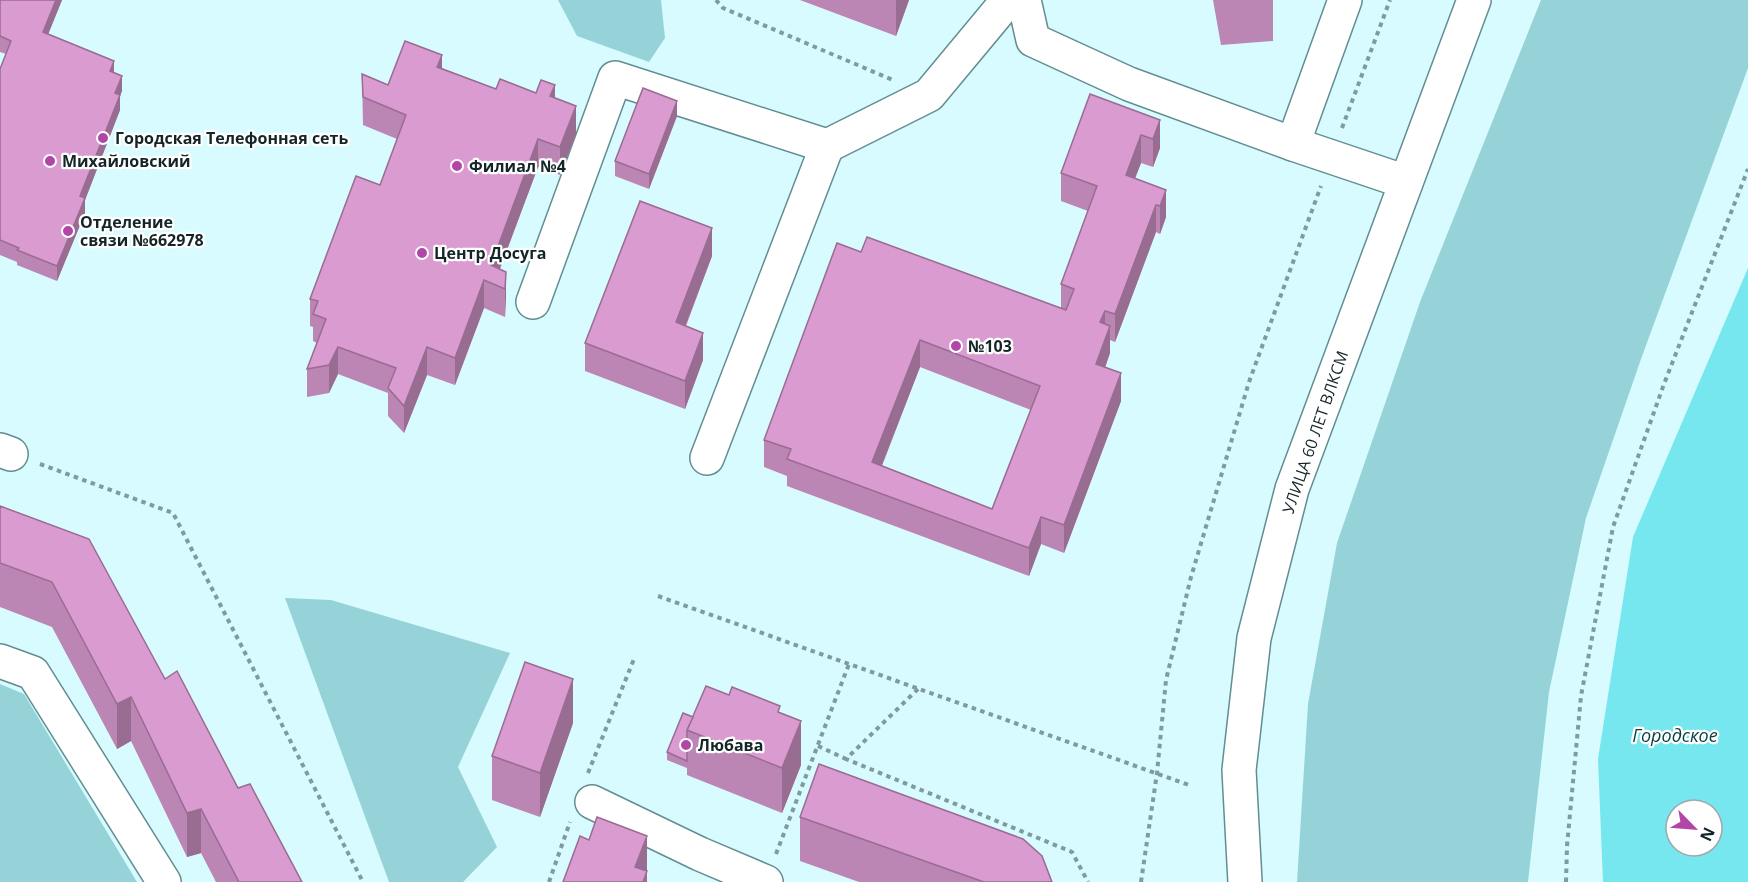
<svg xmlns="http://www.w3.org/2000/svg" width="1748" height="882" viewBox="0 0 1748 882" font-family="'Open Sans',sans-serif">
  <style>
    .green { fill: #96d3d8 }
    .water { fill: #76e6ef; fill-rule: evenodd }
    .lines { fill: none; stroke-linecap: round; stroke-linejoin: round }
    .minor-casing { stroke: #628e91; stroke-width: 36 }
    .path { stroke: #7f9b9e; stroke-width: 4; stroke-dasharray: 4.5 4.5; stroke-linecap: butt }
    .minor { stroke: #fff; stroke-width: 33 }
    .wall { fill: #bb85b4; fill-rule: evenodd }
    .shaded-wall { fill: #996c92 }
    .building { fill: #da9bd1; stroke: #996c92; stroke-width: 1.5; fill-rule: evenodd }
    .poi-dot { fill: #b146a6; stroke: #fff; stroke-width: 2 }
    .labels { text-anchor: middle; stroke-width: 4.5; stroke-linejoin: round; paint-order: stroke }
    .poi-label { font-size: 16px; font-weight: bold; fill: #142527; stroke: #fff; text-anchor: start }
    .street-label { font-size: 16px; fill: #142527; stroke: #fff }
    .water-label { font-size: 18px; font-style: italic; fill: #083f43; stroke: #fff }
  </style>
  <rect width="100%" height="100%" fill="#d7fbfe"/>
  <g class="green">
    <polygon points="558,0 661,0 665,38 649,62 577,36"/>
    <polygon points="1541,0 1748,0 1748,68 1641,359 1586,518 1549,692 1528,882 1297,882 1308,704 1337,543 1420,302"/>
    <polygon points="285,598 331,600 510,653 458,767 497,847 463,882 389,882"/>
    <polygon points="0,684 24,694 137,882 0,882"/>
  </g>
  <path class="water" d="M1748,268v614h-145l-5,-123 35,-222zM1676,810h36v36h-36z"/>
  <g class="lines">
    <g class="minor-casing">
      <g id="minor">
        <polyline points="1024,0 1033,40 1129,84 1293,144 1406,182"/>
        <polyline points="1293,144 1345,0"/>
        <polyline points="533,302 615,78 827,146 929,95 1008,0"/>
        <polyline points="0,450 11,454"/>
        <polyline points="707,458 827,146"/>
        <polyline points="0,661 33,673 164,882"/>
        <polyline points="592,802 700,854 766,882"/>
        <polyline points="1245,882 1239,770 1254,638 1292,489 1474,0"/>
      </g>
    </g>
    <g class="path">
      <polyline points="716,0 723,8 893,80"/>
      <polyline points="1342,128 1390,0"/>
      <polyline points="40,464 173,513 363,882"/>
      <polyline points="658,596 1189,785"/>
      <polyline points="918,689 846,759 1072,852 1088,882"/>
      <polyline points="818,746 846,759"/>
      <polyline points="588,773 634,659"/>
      <polyline points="776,854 849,664"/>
      <polyline points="549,882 570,822"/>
      <polyline points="1141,882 1157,773 1166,680 1191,577 1249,382 1321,186"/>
      <polyline points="1566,882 1567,846 1581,696 1613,527 1664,384 1748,169"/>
    </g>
    <use href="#minor" class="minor"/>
  </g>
  <g class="wall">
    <polygon points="0,0 62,0 48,34 114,72 122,91 120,95 120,110 85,200 85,213 57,281 17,265 17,262 0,255 0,69 6,54 0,52"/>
    <polygon points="800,0 909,0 896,36"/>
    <polygon points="1213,0 1273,0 1273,41 1221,45"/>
    <polygon points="442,68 496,89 536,93 555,98 576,134 560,175 538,167 500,269 506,272 505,317 484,308 455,385 427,375 404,433 388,416 388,393 338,374 329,393 307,397 307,369 317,343 313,341 313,327 310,326 310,299 380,185 397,139 363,125 362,74 388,85"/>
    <polygon points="677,116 649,189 615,176 615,161"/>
    <path d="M1160,120v28l-7,19 -12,-4 -6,15 31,12v27l-6,17 -4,-2 -41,110 -5,-2v13l-5,15 16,33 -57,152 -23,-9 -12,32 -242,-90v-10l-23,-9v-27l97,-188 200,57v-25l27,-73 -27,-10v-28zM920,367l111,43 -39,99 -110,-43z"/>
    <polygon points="712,256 686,326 703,360 685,409 585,371 585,343"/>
    <polygon points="0,506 165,679 302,882 216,882 201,853 187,857 131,741 117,749 52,627 0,607"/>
    <polygon points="729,695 780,713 801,765 782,813 687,775 687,768 667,760 667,752 693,717"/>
    <polygon points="573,723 540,817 492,800 492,756"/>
    <polygon points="800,817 1052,882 859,882 800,861"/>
  </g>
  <g class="shaded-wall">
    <polygon points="56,0 62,0 43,47 43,32"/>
    <polygon points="896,0 909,0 896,36"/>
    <polygon points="442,55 442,83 437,67"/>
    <polygon points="114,61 114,76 110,71"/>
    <polygon points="122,76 122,91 115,108 115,93"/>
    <polygon points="555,85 555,113 550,96"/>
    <polygon points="120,95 120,110 85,200 85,213 57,281 57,266 80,196"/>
    <polygon points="677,101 677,116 649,189 649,174"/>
    <polygon points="576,106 576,134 560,175 560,147"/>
    <polygon points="1160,120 1160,148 1153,167 1153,139"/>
    <polygon points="1141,135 1141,163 1126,202 1126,175"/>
    <polygon points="538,139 538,167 494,284 491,265"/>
    <polygon points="1166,190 1166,217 1160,234 1160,206"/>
    <polygon points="1156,205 1156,232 1115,342 1115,314"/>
    <polygon points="712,228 712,256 676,350 676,322"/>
    <polygon points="506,272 506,299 505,317 505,289"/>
    <polygon points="484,280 484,308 455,385 455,358"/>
    <polygon points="1105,311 1105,338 1100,322"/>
    <polygon points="1110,326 1110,353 1096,392 1096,364"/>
    <polygon points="703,333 703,360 685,409 685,381"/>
    <polygon points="920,340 920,367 872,490 872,462"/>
    <polygon points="338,347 338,374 329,393 329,365"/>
    <polygon points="427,347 427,375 404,433 404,406"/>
    <polygon points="1121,373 1121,401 1064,553 1064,525"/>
    <polygon points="1041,517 1041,544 1029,576 1029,548"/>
    <polygon points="573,679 573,723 540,817 540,773"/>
    <polygon points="131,697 131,741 117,749 117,704"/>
    <polygon points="801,721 801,765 782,813 782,768"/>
    <polygon points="201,809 201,853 187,857 187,813"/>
    <polygon points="647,836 647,882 635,882 635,867"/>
  </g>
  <g class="building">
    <polygon points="0,0 56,0 43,32 114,61 110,71 122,76 115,93 120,95 80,196 85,198 57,266 17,250 19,248 0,240 0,69 11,41 0,36"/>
    <polygon points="405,41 442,55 437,67 496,89 500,79 536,93 541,80 555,85 550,96 576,106 560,147 538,139 491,265 506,272 505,289 484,280 455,358 427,347 404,406 388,388 396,368 338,347 329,365 307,369 326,319 313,314 318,301 310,299 356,176 380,185 406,115 363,97 362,74 388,85"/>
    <polygon points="643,88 677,101 649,174 615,161"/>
    <path d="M1090,94l70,26 -7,19 -12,-4 -15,40 40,15 -6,16 -4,-1 -41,109 -10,-3 -5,11 10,4 -14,38 25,9 -57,152 -23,-8 -12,31 -242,-89 4,-10 -27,-9 73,-197 24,9 6,-15 199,73 8,-21 -13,-5 36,-98 -36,-13zM920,340l120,46 -48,123 -120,-47z"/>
    <polygon points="640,201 712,228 676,322 703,333 685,381 585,343"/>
    <polygon points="0,506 89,539 165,679 177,671 238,788 250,784 302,882 239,882 201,809 187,813 131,697 117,704 52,582 0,563"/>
    <polygon points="525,662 573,679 540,773 492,756"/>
    <polygon points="706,686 729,695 732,687 780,706 778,712 801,721 782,768 687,730"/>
    <polygon points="683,713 693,717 687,730 687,761 667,752"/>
    <polygon points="819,764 1023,839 1042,856 1052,882 984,882 800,817"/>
    <polygon points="597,817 647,836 635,867 647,871 643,882 563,882 580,836 589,840"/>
  </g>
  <g class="poi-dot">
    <circle cx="103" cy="138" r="6"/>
    <circle cx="50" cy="161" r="6"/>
    <circle cx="457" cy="166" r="6"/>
    <circle cx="68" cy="231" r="6"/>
    <circle cx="422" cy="253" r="6"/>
    <circle cx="956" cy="346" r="6"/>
    <circle cx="686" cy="745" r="6"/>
  </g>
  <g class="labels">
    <g class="poi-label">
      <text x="115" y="144">Городская Телефонная сеть</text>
      <text x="62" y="167">Михайловский</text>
      <text x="469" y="172">Филиал №4</text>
      <text x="80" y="228">Отделение<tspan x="80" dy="18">связи №662978</tspan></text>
      <text x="434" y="259">Центр Досуга</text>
      <text x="968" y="352">№103</text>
      <text x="698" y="751">Любава</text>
    </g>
    <g class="street-label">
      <text transform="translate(1315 432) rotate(-71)" y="6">УЛИЦА 60 ЛЕТ ВЛКСМ</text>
    </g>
    <g class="water-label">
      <text x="1675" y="742">Городское</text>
    </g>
  </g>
  <g transform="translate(1694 828) rotate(115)"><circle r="28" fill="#ffffff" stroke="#a1a8a9" stroke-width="1.5"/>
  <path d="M0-4.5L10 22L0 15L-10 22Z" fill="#b146a6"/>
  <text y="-9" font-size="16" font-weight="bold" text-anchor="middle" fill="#142527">N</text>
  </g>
</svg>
